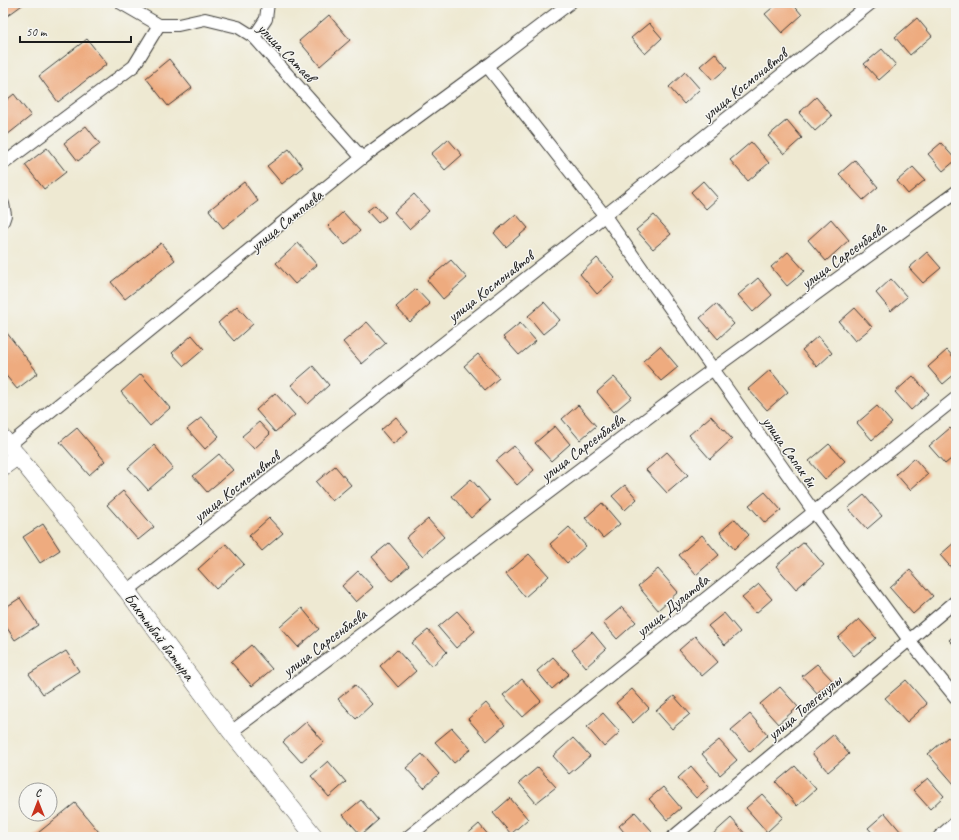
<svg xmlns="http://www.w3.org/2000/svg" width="959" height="840" viewBox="0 0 959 840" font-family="Caveat,sans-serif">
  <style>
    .building { fill: #eeab7f }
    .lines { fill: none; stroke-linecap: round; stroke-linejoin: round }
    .street-casing { stroke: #3c3b37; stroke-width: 14 }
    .secondary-casing { stroke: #3c3b37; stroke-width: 18 }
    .street { stroke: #fff; stroke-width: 12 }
    .secondary { stroke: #fff; stroke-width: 17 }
    .labels { text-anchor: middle; stroke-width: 3; stroke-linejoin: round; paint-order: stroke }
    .street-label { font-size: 16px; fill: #1c1c1c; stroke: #f6f6f2 }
  </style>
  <rect width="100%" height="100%" fill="#f6f6f2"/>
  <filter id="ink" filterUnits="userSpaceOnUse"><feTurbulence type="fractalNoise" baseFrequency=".025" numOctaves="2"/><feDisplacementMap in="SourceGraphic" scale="8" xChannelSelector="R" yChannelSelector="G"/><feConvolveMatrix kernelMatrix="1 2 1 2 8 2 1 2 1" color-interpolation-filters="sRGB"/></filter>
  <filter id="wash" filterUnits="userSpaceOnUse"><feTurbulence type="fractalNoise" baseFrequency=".012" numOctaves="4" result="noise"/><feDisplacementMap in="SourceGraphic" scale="16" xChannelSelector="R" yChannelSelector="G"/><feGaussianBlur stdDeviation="0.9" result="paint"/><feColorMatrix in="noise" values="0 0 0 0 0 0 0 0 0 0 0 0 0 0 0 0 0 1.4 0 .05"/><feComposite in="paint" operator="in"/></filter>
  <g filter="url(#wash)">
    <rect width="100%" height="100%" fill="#eee9d2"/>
    <g id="blocks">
      <g class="building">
        <polygon points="3,3 25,3 3,19"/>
        <polygon points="778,3 792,3 802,15 782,33 765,14"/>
        <polygon points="329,15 350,40 320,66 299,41"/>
        <polygon points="917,18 932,36 910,55 895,37"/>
        <polygon points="649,23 662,38 645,54 631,38"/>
        <polygon points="87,39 107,64 58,102 39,76"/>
        <polygon points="882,49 896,65 879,80 864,64"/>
        <polygon points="715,53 727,68 713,80 700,66"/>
        <polygon points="169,59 192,88 168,106 146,78"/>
        <polygon points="685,72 700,89 684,104 669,87"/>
        <polygon points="14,94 31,116 7,135 3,131 3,103"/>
        <polygon points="816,97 832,116 815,131 799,113"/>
        <polygon points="787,120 802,138 784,154 768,136"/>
        <polygon points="86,126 100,144 78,161 64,143"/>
        <polygon points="448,139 462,155 445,170 431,154"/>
        <polygon points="751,142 769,163 748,181 730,160"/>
        <polygon points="941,143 956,160 943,171 928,154"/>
        <polygon points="47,148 66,172 44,189 25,165"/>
        <polygon points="289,149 303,167 282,184 267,166"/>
        <polygon points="855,160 878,187 863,200 839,174"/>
        <polygon points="913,167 925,180 908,194 897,181"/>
        <polygon points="703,181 718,198 706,209 691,192"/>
        <polygon points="244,182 258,201 223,228 209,210"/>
        <polygon points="414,194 429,211 409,229 394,212"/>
        <polygon points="375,205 386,217 378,223 367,211"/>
        <polygon points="343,212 360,231 345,245 328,226"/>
        <polygon points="516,214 528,228 506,247 494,233"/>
        <polygon points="654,215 671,234 653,249 636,230"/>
        <polygon points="831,219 849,240 826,261 808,240"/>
        <polygon points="161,243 175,260 125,299 111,282"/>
        <polygon points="298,243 317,265 295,284 276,263"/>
        <polygon points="788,252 805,271 787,286 771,267"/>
        <polygon points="927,252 941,268 923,283 909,268"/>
        <polygon points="597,258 615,278 597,294 580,274"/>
        <polygon points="451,260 467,278 443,299 427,280"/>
        <polygon points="758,278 772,295 753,312 738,295"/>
        <polygon points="891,279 907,297 891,311 876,293"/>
        <polygon points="416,289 430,304 410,322 396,307"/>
        <polygon points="544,302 560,320 543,334 528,316"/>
        <polygon points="716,304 734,324 718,339 700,318"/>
        <polygon points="237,306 253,324 234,341 218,323"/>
        <polygon points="855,308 872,327 855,341 839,322"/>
        <polygon points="367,322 386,343 362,364 343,342"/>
        <polygon points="520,323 536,341 519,355 503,337"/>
        <polygon points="3,328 38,373 17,389 3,372"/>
        <polygon points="192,335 204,349 184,366 172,353"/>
        <polygon points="818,336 832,353 817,367 802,350"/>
        <polygon points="660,346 678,367 661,381 643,361"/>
        <polygon points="947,350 956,360 956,373 943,384 928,367"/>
        <polygon points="478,354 499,378 485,390 464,366"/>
        <polygon points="313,366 329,385 308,404 291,385"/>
        <polygon points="770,370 788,392 767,410 748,389"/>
        <polygon points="141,374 170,408 150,426 121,392"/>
        <polygon points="913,376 929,394 911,410 895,392"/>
        <polygon points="614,377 632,397 614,412 597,392"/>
        <polygon points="275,393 295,415 275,432 256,410"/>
        <polygon points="578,405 596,426 580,440 562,419"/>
        <polygon points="877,406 892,423 872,440 857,423"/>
        <polygon points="711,416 732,439 710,459 689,435"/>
        <polygon points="202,417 219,436 205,449 187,429"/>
        <polygon points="396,417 408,431 393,444 381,430"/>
        <polygon points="259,422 270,434 254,449 242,436"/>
        <polygon points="555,426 570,444 551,461 535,443"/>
        <polygon points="77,428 105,461 89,475 60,442"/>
        <polygon points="950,428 956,435 956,455 945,464 929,446"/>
        <polygon points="829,444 845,461 825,479 809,461"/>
        <polygon points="154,445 173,468 148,490 128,468"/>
        <polygon points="514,446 534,470 517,485 496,461"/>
        <polygon points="667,452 688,475 667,493 646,470"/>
        <polygon points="219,454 233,470 207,492 193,476"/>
        <polygon points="914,458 928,474 910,490 896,474"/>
        <polygon points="335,466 351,485 332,501 316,482"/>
        <polygon points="471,479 490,501 471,518 452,496"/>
        <polygon points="625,485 637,499 625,510 612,496"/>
        <polygon points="123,491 154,527 138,540 107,505"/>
        <polygon points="765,492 781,510 765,523 749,505"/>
        <polygon points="864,495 882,516 867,529 848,508"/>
        <polygon points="602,503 620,524 603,538 585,518"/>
        <polygon points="269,518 283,533 262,551 249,536"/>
        <polygon points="428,519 444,537 422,556 406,538"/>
        <polygon points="735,519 749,535 734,549 720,532"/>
        <polygon points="43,524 60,550 40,563 23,537"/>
        <polygon points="569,527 586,546 567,563 550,544"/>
        <polygon points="702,535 719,555 696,575 679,555"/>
        <polygon points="956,541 956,573 940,555"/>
        <polygon points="804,542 824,565 796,589 776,566"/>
        <polygon points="389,543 409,566 392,581 372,557"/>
        <polygon points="226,544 244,564 216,589 198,569"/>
        <polygon points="529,554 549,576 525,597 506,574"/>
        <polygon points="658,569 678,592 658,610 638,586"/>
        <polygon points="910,570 933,596 913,614 890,588"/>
        <polygon points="358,571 373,587 356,602 342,586"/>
        <polygon points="759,584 772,599 756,613 742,598"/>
        <polygon points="20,598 38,625 15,640 3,622 3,609"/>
        <polygon points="622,607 636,622 617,639 603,623"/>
        <polygon points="302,608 319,629 298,647 280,627"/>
        <polygon points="457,611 475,631 456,648 438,627"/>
        <polygon points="724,613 740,632 725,645 708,626"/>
        <polygon points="859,619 876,638 854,656 838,638"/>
        <polygon points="428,630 447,652 432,666 412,643"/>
        <polygon points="592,632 606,649 586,667 572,650"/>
        <polygon points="956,634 956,647 949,640"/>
        <polygon points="695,636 718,662 702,676 679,650"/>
        <polygon points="251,645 272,669 252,686 231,662"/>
        <polygon points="397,650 416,671 398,687 380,666"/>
        <polygon points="66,651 79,671 43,694 29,674"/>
        <polygon points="553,657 569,674 552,689 537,671"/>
        <polygon points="817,664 832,680 817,693 802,676"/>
        <polygon points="522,679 541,701 523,717 503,695"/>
        <polygon points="906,680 927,704 907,722 885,698"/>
        <polygon points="355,685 372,704 356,719 338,699"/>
        <polygon points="780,687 798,707 778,724 760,704"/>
        <polygon points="632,689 649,708 633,723 616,703"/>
        <polygon points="674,696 690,714 672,729 656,711"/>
        <polygon points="486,703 505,725 487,741 468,719"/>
        <polygon points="603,713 620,732 604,747 587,727"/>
        <polygon points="750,714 768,735 750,752 731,730"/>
        <polygon points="306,722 324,742 301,762 283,742"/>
        <polygon points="452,728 471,749 454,763 435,742"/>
        <polygon points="833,735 849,754 828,772 812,753"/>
        <polygon points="948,737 956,746 956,782 954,784 928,754"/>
        <polygon points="573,738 590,756 569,774 553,756"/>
        <polygon points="719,740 737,760 720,775 702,754"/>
        <polygon points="422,754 439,774 424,788 406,768"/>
        <polygon points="328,761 346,782 329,797 311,776"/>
        <polygon points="691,766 709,787 696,798 678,778"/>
        <polygon points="795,766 816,789 797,806 776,782"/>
        <polygon points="538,767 556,787 536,803 519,783"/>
        <polygon points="928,778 944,796 930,809 913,790"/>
        <polygon points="663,787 681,808 667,820 649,799"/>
        <polygon points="762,794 783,817 767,832 746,808"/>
        <polygon points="510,798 528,819 511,834 493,813"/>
        <polygon points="361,800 378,820 361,835 343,815"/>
        <polygon points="75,803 103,837 33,837"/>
        <polygon points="635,812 652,831 645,837 628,837 619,826"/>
        <polygon points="885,813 901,832 895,837 876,837 868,828"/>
        <polygon points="731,818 748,837 714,837 712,835"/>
        <polygon points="479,824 490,837 464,837"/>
      </g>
    </g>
  </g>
  <g filter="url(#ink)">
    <use href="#blocks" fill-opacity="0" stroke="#3c3b37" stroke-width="1"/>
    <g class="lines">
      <g class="street-casing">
        <g id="street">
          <polyline points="121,3 159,25 178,25 205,19 238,27 254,37 362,158"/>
          <polyline points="254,37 266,19 268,3"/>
          <polyline points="487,66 605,216 814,512 909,640 956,698"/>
          <polyline points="3,164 134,66 159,25"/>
          <polyline points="3,204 5,215 3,221"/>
          <polyline points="9,445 362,158 487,66 570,3"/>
          <path d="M127,591c250,-194 497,-390 744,-588"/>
          <polyline points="231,732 690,386 956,192"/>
          <polyline points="408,837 956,398"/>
          <polyline points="673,837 956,601"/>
          <polyline points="939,837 956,822"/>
        </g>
      </g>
      <g class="secondary-casing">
        <g id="secondary">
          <polyline points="3,438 127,591 231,732 315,837"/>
          <polyline points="3,467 18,456"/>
        </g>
      </g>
      <use href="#street" class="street"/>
      <use href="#secondary" class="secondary"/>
    </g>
  </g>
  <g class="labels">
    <g class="street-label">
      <text transform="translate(287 52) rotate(46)" y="6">улица Сатаев</text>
      <text transform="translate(744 84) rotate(-39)" y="6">улица Космонавтов</text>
      <text transform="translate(286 220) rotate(-39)" y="6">улица Сатпаева</text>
      <text transform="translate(843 255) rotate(-36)" y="6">улица Сарсенбаева</text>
      <text transform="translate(490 286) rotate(-38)" y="6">улица Космонавтов</text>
      <text transform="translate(582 447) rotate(-37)" y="6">улица Сарсенбаева</text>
      <text transform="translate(790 451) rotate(55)" y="6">улица Сапак би</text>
      <text transform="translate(236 486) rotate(-38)" y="6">улица Космонавтов</text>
      <text transform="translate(672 605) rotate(-39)" y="6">улица Дулатова</text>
      <text transform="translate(160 636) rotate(53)" y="6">Бактыбай батыра</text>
      <text transform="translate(324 642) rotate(-37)" y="6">улица Сарсенбаева</text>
      <text transform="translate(804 707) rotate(-40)" y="6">улица Толегенулы</text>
    </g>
  </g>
  <rect width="959" height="840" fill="none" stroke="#f6f6f2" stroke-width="16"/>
  <g transform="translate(38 802)"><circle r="19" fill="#f6f6f2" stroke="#9f9f9c"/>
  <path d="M0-3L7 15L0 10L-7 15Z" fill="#c8321e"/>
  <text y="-6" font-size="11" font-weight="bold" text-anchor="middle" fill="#1c1c1c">С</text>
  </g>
  <path d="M20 36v6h111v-6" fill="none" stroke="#1c1c1c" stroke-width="2"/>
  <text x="26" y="36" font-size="12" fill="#1c1c1c" stroke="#f6f6f2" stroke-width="3" paint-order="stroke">50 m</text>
</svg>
